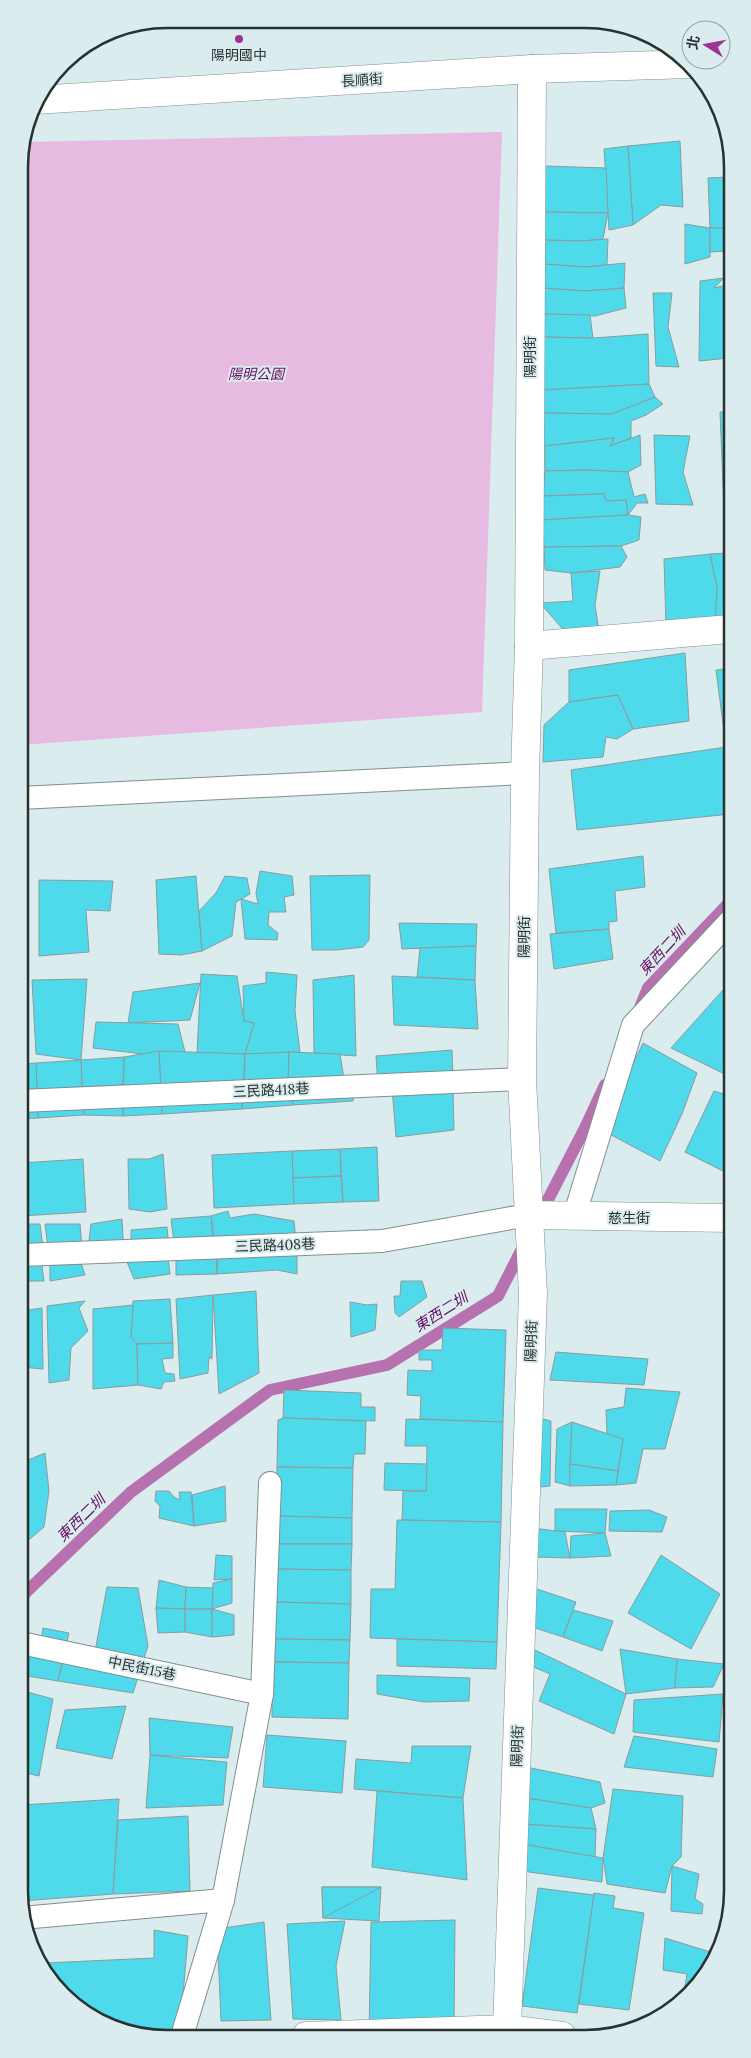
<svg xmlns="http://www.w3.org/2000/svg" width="751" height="2058" viewBox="0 0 751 2058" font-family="Lora,'Noto Sans TC',serif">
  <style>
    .green { fill: #e7bae1 }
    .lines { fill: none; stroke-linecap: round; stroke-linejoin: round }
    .stream { stroke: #b671ae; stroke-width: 12 }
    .building { fill: #4edaea; stroke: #8c9b9d }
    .service-casing { stroke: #808f91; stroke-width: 24 }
    .minor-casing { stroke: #808f91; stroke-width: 29 }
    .service { stroke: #fff; stroke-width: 22 }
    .minor { stroke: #fff; stroke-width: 28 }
    .poi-dot { fill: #9e3395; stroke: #dbecee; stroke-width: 2 }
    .labels { text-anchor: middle; stroke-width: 4; stroke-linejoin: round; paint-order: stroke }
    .poi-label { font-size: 14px; fill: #2a3131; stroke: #dbecee }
    .street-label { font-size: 14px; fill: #2a3131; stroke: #dbecee }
    .park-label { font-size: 14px; font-style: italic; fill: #671162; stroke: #dbecee }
    .water-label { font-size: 15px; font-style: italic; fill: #671162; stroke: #dbecee }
    .rim { fill: none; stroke: #2a3131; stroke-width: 2.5 }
  </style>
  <rect width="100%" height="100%" fill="#dbecee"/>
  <polygon class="green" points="502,132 482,712 20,745 19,157 23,142"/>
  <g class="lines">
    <g class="stream">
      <polyline points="639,1010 648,988 730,902"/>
      <polyline points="539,1217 585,1128 605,1085"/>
      <polyline points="21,1597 131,1492 270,1390 387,1365 498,1296 525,1243"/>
    </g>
  </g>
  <g class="building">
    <polygon points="680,141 683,207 661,205 633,225 628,146"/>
    <polygon points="628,146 633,225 609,230 604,149"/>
    <polygon points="545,166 606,168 608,213 545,212"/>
    <polygon points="729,177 729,228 710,228 708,178"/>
    <polygon points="541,210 545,212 608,213 603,239 582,241 543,240"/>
    <polygon points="685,224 710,228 710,257 685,264"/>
    <polygon points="710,228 729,228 730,251 710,252"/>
    <polygon points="608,239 607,265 586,267 543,264 543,240 582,241"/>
    <polygon points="625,263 624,288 586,291 542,288 543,264 586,267"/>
    <polygon points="724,278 714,288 730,284 730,358 699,361 700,281"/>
    <polygon points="542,288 586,291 624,288 626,308 595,316 545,314"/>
    <polygon points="653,293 672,293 668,327 679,367 656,366"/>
    <polygon points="545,314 590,315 593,338 543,337"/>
    <polygon points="648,334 649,384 543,390 543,337 593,338"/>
    <polygon points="649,384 655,397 612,414 542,413 543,390"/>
    <polygon points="655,397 663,404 646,415 631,421 631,438 610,446 614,438 545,446 539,453 542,413 612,414"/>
    <polygon points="720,412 730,412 730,510 724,510"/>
    <polygon points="640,435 641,465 628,472 585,470 545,471 545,446 614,438 610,446"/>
    <polygon points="654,435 690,436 683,472 693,505 656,504"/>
    <polygon points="585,470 628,472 634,497 645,494 648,503 637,503 628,515 626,500 606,501 604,494 543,496 545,471"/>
    <polygon points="604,494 606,501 626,500 628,515 542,520 543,496"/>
    <polygon points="628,515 641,517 639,540 621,546 544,547 542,520"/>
    <polygon points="621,546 627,557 620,567 571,573 545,570 544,547"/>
    <polygon points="730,553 730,622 715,623 717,588 710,554"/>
    <polygon points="710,554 717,588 715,623 666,627 664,559"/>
    <polygon points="600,571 595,605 599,631 567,634 540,603 573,601 571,573"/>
    <polygon points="685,653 689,721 633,729 618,695 569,702 569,670"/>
    <polygon points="730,668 730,747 726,747 716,670"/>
    <polygon points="618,695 633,729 617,739 606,737 603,757 543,762 544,725 569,702"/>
    <polygon points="726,747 730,777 730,814 577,830 571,770"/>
    <polygon points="643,856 645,887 615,891 617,921 609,922 609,929 556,933 549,869"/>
    <polygon points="260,871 292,876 294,895 284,897 286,912 269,912 268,925 278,933 277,940 245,939 241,899 258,904 256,893"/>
    <polygon points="370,875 369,940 363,947 337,950 312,950 310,876"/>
    <polygon points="196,876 202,951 181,955 159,954 156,880"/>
    <polygon points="225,876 247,878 250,894 236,902 232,936 202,951 199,911 216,893"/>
    <polygon points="39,880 113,881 110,911 86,910 89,952 39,956"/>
    <polygon points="399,923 477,924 476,946 402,949"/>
    <polygon points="609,929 613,959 554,969 550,934"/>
    <polygon points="476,946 475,980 417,977 420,948"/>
    <polygon points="266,972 297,975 295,1011 300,1052 245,1054 254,1023 244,1021 243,986 266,983"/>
    <polygon points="201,974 237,976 244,1021 254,1023 245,1054 197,1053"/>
    <polygon points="354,975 356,1056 314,1053 313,980"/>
    <polygon points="392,976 475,980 478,1029 394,1025"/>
    <polygon points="87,979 81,1060 36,1054 32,980"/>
    <polygon points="20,981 24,982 27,1050 20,1049"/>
    <polygon points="731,981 731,1077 671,1048"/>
    <polygon points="200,983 190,1020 128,1023 133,992"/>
    <polygon points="96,1022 178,1024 185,1052 143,1054 93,1048"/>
    <polygon points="643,1043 697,1073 682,1114 660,1161 602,1130"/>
    <polygon points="452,1050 454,1130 396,1137 392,1087 378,1086 376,1056"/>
    <polygon points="159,1051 245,1054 242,1109 162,1114"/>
    <polygon points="159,1051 162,1114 123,1116 124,1057"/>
    <polygon points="289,1052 288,1082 244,1082 245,1054"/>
    <polygon points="289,1052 340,1054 344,1079 288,1082"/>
    <polygon points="124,1057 123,1085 82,1087 81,1060"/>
    <polygon points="81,1060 82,1087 37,1090 36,1063"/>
    <polygon points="36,1063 38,1118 20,1119 20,1064"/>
    <polygon points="357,1078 353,1101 293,1105 288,1082"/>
    <polygon points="244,1082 288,1082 293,1105 242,1109"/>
    <polygon points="123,1085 123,1116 84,1115 82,1087"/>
    <polygon points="82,1087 84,1115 38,1118 37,1090"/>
    <polygon points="714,1091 731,1096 731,1175 685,1152"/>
    <polygon points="377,1147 379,1201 343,1202 340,1149"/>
    <polygon points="340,1149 341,1176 293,1178 292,1151"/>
    <polygon points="292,1151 294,1204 214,1208 212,1155"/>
    <polygon points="163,1154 167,1209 150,1212 129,1209 128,1159 149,1159"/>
    <polygon points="83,1159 86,1212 21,1216 21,1163"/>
    <polygon points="341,1176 343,1202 294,1204 293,1178"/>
    <polygon points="228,1211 230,1218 254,1214 294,1221 297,1251 216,1253 211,1216"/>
    <polygon points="211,1216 214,1253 175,1250 171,1219"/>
    <polygon points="122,1219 124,1256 87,1257 91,1224"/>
    <polygon points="21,1224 40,1224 43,1248 21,1250"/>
    <polygon points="45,1224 80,1224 82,1249 48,1248"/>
    <polygon points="167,1227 169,1248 131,1255 131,1230"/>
    <polygon points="297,1251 297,1274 277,1270 217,1274 218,1253"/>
    <polygon points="216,1253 217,1274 176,1275 176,1258"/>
    <polygon points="79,1257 85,1275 50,1281 50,1258"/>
    <polygon points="41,1258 44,1281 21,1281 21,1261"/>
    <polygon points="168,1258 170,1274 134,1279 127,1262"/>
    <polygon points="401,1281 422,1281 427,1297 399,1317 395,1313 394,1296 400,1296"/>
    <polygon points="256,1291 259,1373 219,1394 213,1295"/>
    <polygon points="213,1295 212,1359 209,1357 208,1373 180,1379 176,1299"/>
    <polygon points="170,1299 173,1343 137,1344 131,1338 133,1301"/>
    <polygon points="85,1301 79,1308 88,1331 71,1348 69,1380 49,1383 47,1306"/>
    <polygon points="350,1302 367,1305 377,1304 375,1330 351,1337"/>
    <polygon points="133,1305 131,1338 137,1344 138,1385 93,1389 93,1309"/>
    <polygon points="42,1308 43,1369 21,1367 21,1311"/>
    <polygon points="443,1328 506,1330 503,1422 420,1419 421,1396 407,1395 408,1370 432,1371 432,1360 419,1360 419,1350 442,1350"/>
    <polygon points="173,1343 173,1358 162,1359 165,1373 174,1374 175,1381 164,1382 161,1389 138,1385 137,1344"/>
    <polygon points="556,1352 648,1359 644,1385 550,1380"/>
    <polygon points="626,1388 680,1392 665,1449 643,1449 636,1483 616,1485 623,1439 607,1436 606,1410 624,1407"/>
    <polygon points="284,1390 361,1393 361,1407 375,1407 375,1421 283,1418"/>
    <polygon points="21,1394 23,1394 25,1444 21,1444"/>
    <polygon points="283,1418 366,1421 365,1454 354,1454 353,1468 277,1467 278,1420"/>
    <polygon points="406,1419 503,1422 501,1522 402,1520 403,1491 426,1491 427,1446 405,1446"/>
    <polygon points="543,1419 551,1421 550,1486 531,1488"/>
    <polygon points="572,1422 570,1464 570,1486 555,1482 557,1429"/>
    <polygon points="572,1422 623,1439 618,1471 570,1464"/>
    <polygon points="45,1453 49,1491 44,1527 24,1544 21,1463"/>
    <polygon points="385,1463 427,1464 426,1491 384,1490"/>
    <polygon points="570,1464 618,1471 616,1485 570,1486"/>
    <polygon points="277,1467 353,1468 352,1518 276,1516"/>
    <polygon points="225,1486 226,1521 194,1526 192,1495"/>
    <polygon points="156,1491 169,1491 174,1497 180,1500 179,1492 191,1492 194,1526 159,1518 160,1506 155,1501"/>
    <polygon points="555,1509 607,1509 605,1533 555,1531"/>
    <polygon points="649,1510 667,1517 662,1532 609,1531 610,1511"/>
    <polygon points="276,1516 352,1518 352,1544 276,1544"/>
    <polygon points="397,1520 501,1522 497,1642 370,1638 371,1589 395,1589"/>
    <polygon points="532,1528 565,1532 570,1558 532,1557"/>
    <polygon points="605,1533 611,1556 570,1558 571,1536"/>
    <polygon points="276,1544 352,1544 351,1570 275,1569"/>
    <polygon points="216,1555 232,1556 232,1579 214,1580"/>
    <polygon points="661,1555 720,1594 691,1649 628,1613"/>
    <polygon points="275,1569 351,1570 351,1604 275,1602"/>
    <polygon points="232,1579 232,1603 212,1609 213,1583"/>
    <polygon points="159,1580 186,1587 185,1609 156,1608"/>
    <polygon points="107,1587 138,1588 148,1646 133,1693 58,1681 64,1657 93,1662"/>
    <polygon points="186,1587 213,1588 212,1609 185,1609"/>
    <polygon points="531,1587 576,1602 563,1637 529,1626"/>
    <polygon points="275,1602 351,1604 350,1640 274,1639"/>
    <polygon points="156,1608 185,1609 185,1632 158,1633"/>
    <polygon points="185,1609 212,1609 212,1637 185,1632"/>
    <polygon points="212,1609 234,1615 234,1635 212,1637"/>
    <polygon points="573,1610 613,1621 602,1651 563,1637"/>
    <polygon points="43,1628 69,1633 58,1681 21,1675 21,1645 40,1649"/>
    <polygon points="274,1639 350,1640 349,1663 273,1662"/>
    <polygon points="397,1639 497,1642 496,1669 397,1666"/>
    <polygon points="531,1648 626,1694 614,1734 539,1701 550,1674 531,1666"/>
    <polygon points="620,1649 677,1659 675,1688 626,1694"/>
    <polygon points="677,1659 724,1664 713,1687 675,1688"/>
    <polygon points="273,1662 349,1663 348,1719 272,1717"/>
    <polygon points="377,1675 470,1678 469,1701 424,1702 377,1694"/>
    <polygon points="27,1692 53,1699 39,1776 21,1772 21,1735"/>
    <polygon points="723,1694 719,1742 633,1732 634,1700"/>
    <polygon points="21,1703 26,1704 21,1735"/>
    <polygon points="126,1706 112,1759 56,1748 65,1710"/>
    <polygon points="149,1718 233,1727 228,1758 150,1755"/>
    <polygon points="267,1735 346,1741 342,1793 263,1787"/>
    <polygon points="634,1736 717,1749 713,1777 624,1767"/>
    <polygon points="412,1746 471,1746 463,1798 354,1789 356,1759 411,1763"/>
    <polygon points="150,1755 227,1762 223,1805 146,1808"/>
    <polygon points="526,1767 600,1782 605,1803 591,1808 520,1797"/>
    <polygon points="613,1789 683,1796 681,1857 672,1866 665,1893 607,1884 603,1858"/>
    <polygon points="377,1791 463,1798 467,1880 372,1867"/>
    <polygon points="520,1797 591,1808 596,1829 522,1824"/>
    <polygon points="119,1799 113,1894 22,1901 21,1805"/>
    <polygon points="188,1816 190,1891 113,1894 118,1820"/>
    <polygon points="522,1824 596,1829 595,1857 522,1844"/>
    <polygon points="522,1844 603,1858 602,1882 522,1871"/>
    <polygon points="672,1866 699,1874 695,1899 703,1904 702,1914 671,1911"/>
    <polygon points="322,1887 381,1887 379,1921 323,1918"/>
    <polygon points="322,1887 381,1887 323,1918"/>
    <polygon points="538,1888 594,1895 577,2013 522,2006"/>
    <polygon points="594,1893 615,1896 613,1908 644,1913 629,2010 579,2004"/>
    <polygon points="455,1920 454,2031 369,2034 371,1922"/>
    <polygon points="345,1921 336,1966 341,2020 293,2019 287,1924"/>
    <polygon points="264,1922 271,2020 221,2021 217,1929"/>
    <polygon points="154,1930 188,1936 180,2030 125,2032 101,2024 62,1996 44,1973 44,1963 154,1958"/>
    <polygon points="665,1938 717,1954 696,1989 683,1999 687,1974 663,1970"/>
  </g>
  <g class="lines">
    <g class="service-casing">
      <g id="service">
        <polyline points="20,798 525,773"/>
        <polyline points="20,1101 522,1079"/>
        <polyline points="574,1217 633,1025 731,920"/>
        <polyline points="21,1255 382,1241 528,1215"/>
        <polyline points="21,1643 262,1694"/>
        <polyline points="22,1918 223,1900"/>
        <polyline points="182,2036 223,1900 262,1694 270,1483"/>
      </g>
    </g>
    <g class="minor-casing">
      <g id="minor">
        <polyline points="35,100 532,69 690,64"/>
        <polyline points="529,646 730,629"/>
        <polyline points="528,1215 731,1218"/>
        <polyline points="306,2036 507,2029 562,2036"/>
        <polyline points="504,2036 507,2029 533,1294 522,1079 525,773 529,646 532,69"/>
      </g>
    </g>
    <use href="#service" class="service"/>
    <use href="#minor" class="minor"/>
  </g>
  <circle class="poi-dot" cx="239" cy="39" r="5"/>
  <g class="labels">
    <g class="poi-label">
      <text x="239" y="60">陽明國中</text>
    </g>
    <g class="street-label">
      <text transform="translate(362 80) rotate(-4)" y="5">長順街</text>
      <text transform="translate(530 357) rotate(-90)" y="5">陽明街</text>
      <text transform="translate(524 937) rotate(-89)" y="5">陽明街</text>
      <text transform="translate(271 1090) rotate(-3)" y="5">三民路418巷</text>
      <text x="629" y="1223">慈生街</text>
      <text transform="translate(275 1245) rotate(-2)" y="5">三民路408巷</text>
      <text transform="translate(531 1341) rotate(-88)" y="5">陽明街</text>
      <text transform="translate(142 1668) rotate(12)" y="5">中民街15巷</text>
      <text transform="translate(517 1746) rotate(-88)" y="5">陽明街</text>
    </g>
    <g class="park-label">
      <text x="256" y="379">陽明公園</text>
    </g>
    <g class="water-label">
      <text transform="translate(662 951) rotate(-47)" y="5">東西二圳</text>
      <text transform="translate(441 1312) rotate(-32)" y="5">東西二圳</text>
      <text transform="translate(81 1518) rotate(-44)" y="5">東西二圳</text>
    </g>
  </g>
  <path d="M0 0H751V2058H0ZM167 28H585A139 139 0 0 1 724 167V1891A139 139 0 0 1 585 2030H167A139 139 0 0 1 28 1891V167A139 139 0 0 1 167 28Z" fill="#dbecee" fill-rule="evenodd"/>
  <path class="rim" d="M167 28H585A139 139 0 0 1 724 167V1891A139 139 0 0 1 585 2030H167A139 139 0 0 1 28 1891V167A139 139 0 0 1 167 28Z"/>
  <g transform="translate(706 45) rotate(281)"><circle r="24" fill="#dbecee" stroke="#94a1a2"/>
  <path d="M0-4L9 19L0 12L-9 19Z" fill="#9e3395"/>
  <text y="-8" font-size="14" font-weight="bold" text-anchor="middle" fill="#2a3131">北</text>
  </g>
</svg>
